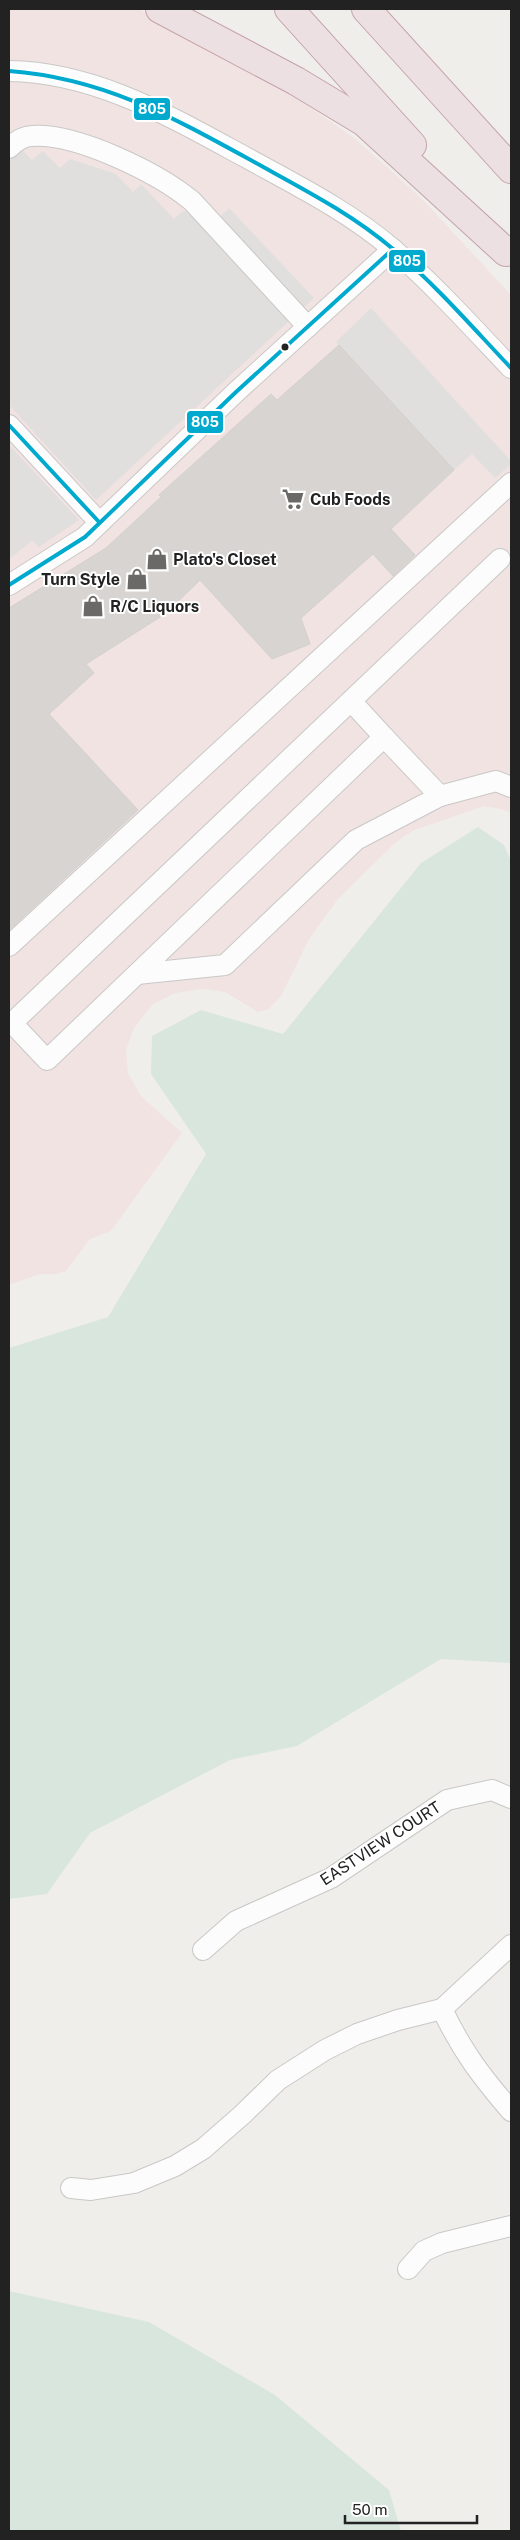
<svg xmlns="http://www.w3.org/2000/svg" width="520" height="2540" viewBox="0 0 520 2540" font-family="'Public Sans',sans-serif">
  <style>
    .commercial { fill: #f1e3e1 }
    .wetland { fill: #d9e6de }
    .parking { fill: #e0dfde }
    .building { fill: #d7d4d2; stroke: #d3d0cc }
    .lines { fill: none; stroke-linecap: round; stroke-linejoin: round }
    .minor-casing { stroke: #c9c8c7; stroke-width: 22 }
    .highway-casing { stroke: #c5a2ac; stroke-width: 30 }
    .minor { stroke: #fdfcfc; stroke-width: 20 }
    .highway { stroke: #ece0e2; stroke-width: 28 }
    .bus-1-casing { stroke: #fff; stroke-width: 8 }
    .bus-1 { stroke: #00a9ce; stroke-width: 4 }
    .bus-dot { fill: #222; stroke: #fff; stroke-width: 2 }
    .labels { text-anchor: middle; stroke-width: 4; stroke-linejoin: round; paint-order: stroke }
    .poi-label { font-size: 16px; font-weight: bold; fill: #222; stroke: #fff; text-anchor: start }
    .street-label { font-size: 16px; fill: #222; stroke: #fff }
    .line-badge { stroke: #fff; stroke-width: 2 }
    .badge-label { font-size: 14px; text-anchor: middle; font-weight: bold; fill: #fff }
  </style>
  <rect width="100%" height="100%" fill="#f0eeeb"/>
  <polygon class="commercial" points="9,9 138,9 259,72 353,137 388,168 426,203 511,295 511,813 501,809 484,806 412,831 395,843 338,899 309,939 281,996 269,1009 258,1012 225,992 202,989 175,993 153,1004 134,1028 126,1050 128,1073 141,1096 182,1133 111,1231 90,1239 66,1271 57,1274 40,1274 9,1285"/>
  <g class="wetland">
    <polygon points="478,827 504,845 511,861 511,1663 441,1659 297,1746 230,1760 90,1833 47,1894 9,1899 9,1348 108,1317 206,1154 151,1074 152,1036 201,1010 283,1034 421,863"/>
    <polygon points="9,2291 149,2322 275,2395 389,2490 401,2531 9,2531"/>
  </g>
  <g class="parking">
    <polygon points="9,136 32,160 43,151 60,168 70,159 116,174 133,192 141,184 174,219 183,211 221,216 229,208 314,298 96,500 9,405"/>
    <polygon points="371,308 511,461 511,464 495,478 472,454 454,470 336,342"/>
    <polygon points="9,445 79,520 39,547 32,541 9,559"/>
  </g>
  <polygon class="building" points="339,345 454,470 391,529 415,555 393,576 373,554 301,618 310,644 272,659 200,580 165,614 86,664 94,673 49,714 138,810 9,930 9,608 106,548 161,497 159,495 271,394 277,400"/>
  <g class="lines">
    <g class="minor-casing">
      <g id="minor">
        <path d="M9,71c87,1 164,47 238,87 51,28 103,54 147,92 42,37 79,78 117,118"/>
        <path d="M9,148c6,-6 14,-12 23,-12 45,-3 126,37 160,65l116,126"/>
        <polyline points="9,425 99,522"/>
        <polyline points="9,585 85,537 236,392 393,249"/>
        <polyline points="351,701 384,737 47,1060 12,1023 500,559"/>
        <polyline points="440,796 496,781 511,787"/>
        <polyline points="9,946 511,483"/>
        <polyline points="137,974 225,965 356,840 440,796 384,737"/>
        <polyline points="203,1950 236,1921 331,1878 447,1800 492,1790 511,1798"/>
        <path d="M442,2009c20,42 39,67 69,102"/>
        <polyline points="71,2188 91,2190 134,2183 175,2166 203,2149 242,2115 278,2080 325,2050 357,2034 398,2020 442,2009 511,1945"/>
        <polyline points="408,2269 424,2251 442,2243 511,2226"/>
      </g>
    </g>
    <g class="highway-casing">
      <g id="highway">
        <polyline points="160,9 296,81 364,122 506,252"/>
        <polyline points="289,9 412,145"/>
        <polyline points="366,9 511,169"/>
      </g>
    </g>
    <use href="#minor" class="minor"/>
    <use href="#highway" class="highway"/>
    <g class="bus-1-casing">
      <g id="bus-1">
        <path d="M9,71c95,7 165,47 247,92 47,26 96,51 137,86 43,36 80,79 118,119"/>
        <polyline points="9,425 99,522"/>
        <polyline points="9,585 85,537 236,392 393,249"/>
      </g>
    </g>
    <use href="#bus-1" class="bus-1"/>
  </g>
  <defs>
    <g id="supermarket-bare" transform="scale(1.725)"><path d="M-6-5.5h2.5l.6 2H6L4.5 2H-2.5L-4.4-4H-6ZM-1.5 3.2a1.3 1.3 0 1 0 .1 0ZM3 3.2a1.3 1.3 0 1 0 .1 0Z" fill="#6a6968" stroke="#fff" stroke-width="2.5" paint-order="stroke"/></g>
    <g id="shop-bare" transform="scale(1.725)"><path d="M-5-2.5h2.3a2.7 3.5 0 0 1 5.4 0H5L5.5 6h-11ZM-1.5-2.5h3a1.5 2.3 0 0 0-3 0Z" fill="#6a6968" stroke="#fff" stroke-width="2.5" paint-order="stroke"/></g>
  </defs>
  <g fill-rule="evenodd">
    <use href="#supermarket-bare" x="293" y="499"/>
    <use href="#shop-bare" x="157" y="559"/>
    <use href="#shop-bare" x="137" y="579"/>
    <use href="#shop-bare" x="93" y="606"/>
  </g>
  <circle class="bus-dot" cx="285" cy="347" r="4.5"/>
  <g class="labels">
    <g class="poi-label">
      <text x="310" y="505">Cub Foods</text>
      <text x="173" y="565">Plato's Closet</text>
      <text x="120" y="585" text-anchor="end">Turn Style</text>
      <text x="110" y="612">R/C Liquors</text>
    </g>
    <g class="street-label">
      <text transform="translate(380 1843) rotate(-33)" y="6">EASTVIEW COURT</text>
    </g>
  </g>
  <g class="line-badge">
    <rect x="133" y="97" width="38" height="24" rx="5" fill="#00a9ce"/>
    <rect x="388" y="249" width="38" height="24" rx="5" fill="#00a9ce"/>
    <rect x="186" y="410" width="38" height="24" rx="5" fill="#00a9ce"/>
  </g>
  <g class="badge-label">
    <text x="152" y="114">805</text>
    <text x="407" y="266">805</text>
    <text x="205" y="427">805</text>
  </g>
  <rect width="520" height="2540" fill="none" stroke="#222222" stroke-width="20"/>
  <path d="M345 2515v8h132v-8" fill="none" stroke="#222222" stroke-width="2.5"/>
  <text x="352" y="2515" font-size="15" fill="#222222" stroke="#ffffff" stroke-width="4" paint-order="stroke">50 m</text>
</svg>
